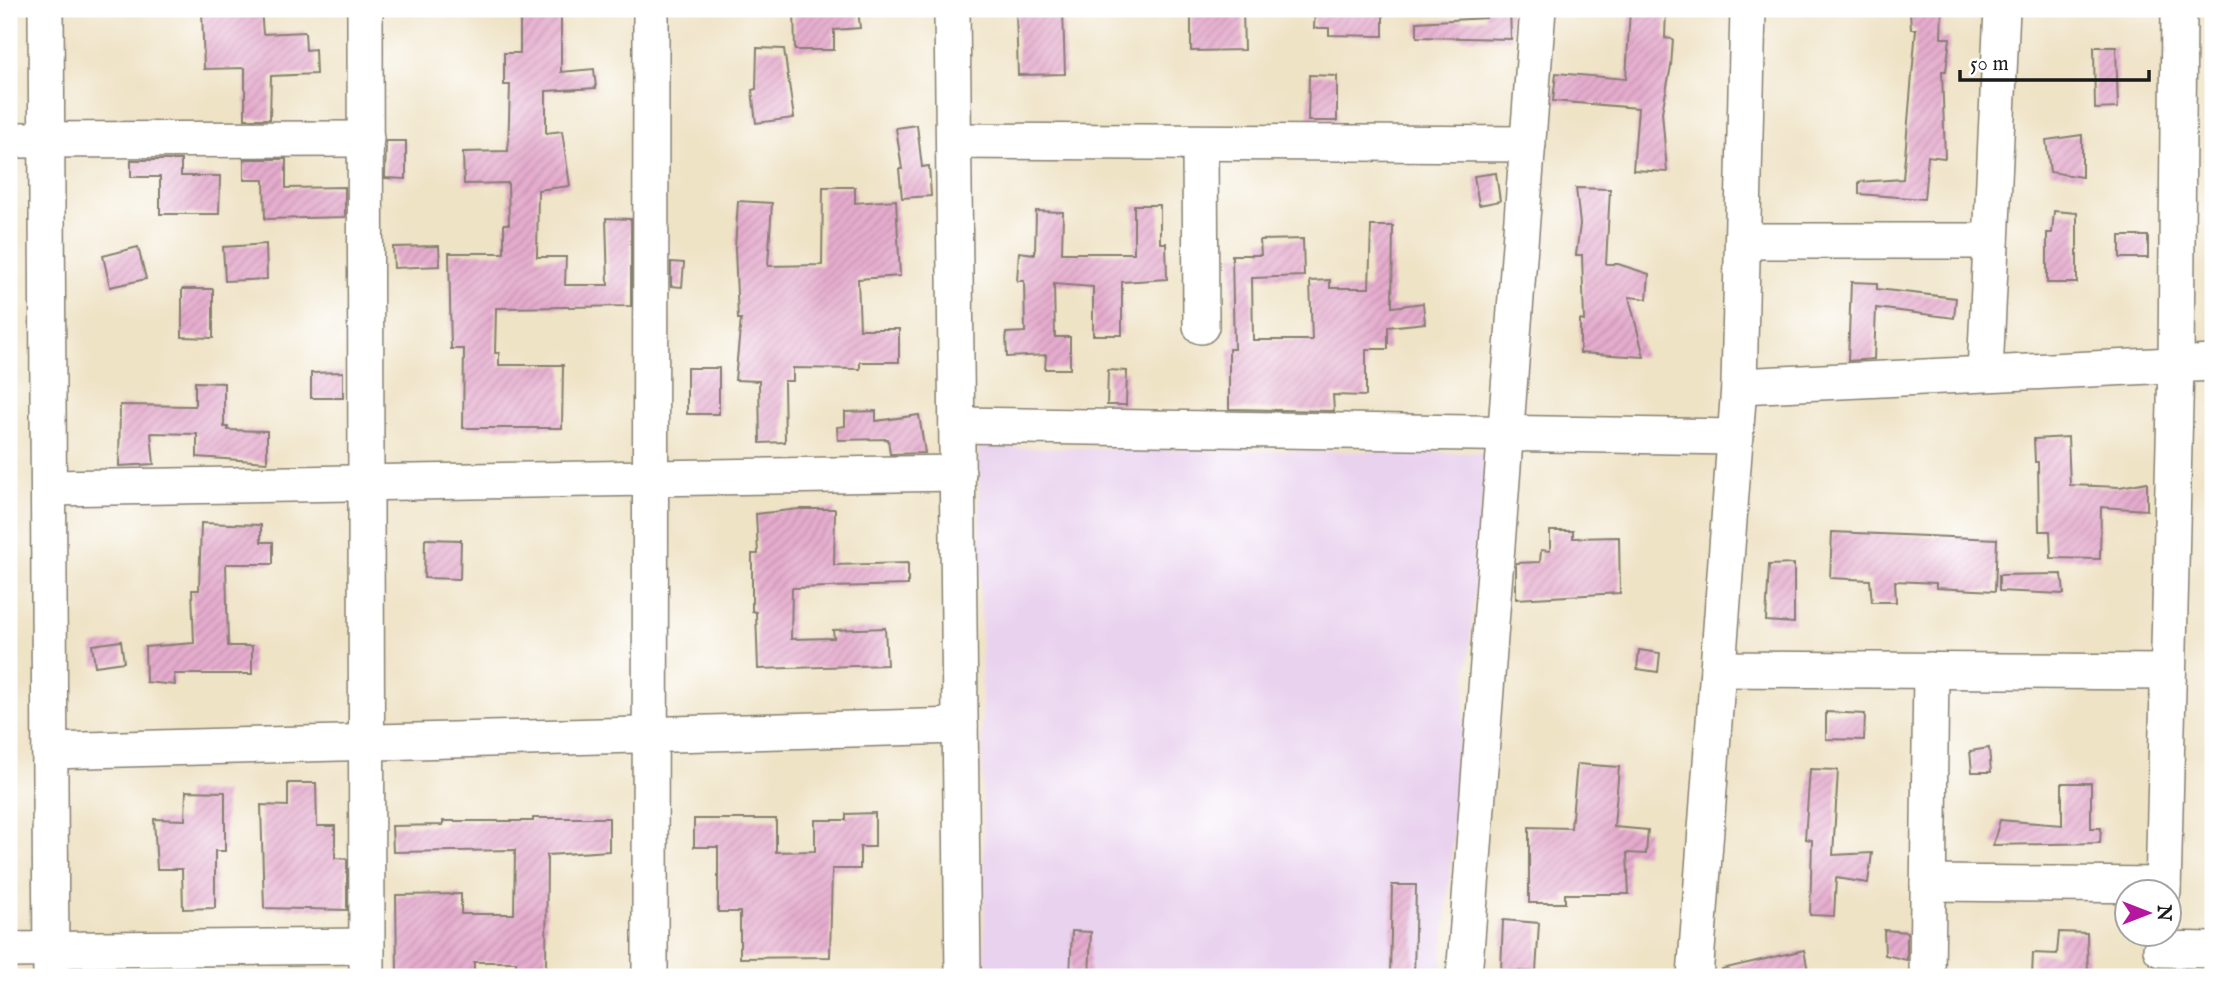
<svg xmlns="http://www.w3.org/2000/svg" width="2222" height="986" viewBox="0 0 2222 986" font-family="'IM FELL English',serif">
  <style>
    .built { fill: #e9d2ee }
    .building { fill: url(#building-hatch) }
    .lines { fill: none; stroke-linecap: round; stroke-linejoin: round }
    .minor-casing { stroke: #868071; stroke-width: 38 }
    .minor { stroke: #fff; stroke-width: 35 }
  </style>
  <defs>
    <pattern id="building-hatch" width="6" height="6" patternUnits="userSpaceOnUse" patternTransform="scale(1.75)"><rect width="6" height="6" fill="#e5accd"/><path d="M-1 1l2-2M0 6l6-6M5 7l2-2" fill="none" stroke="#c493af"/></pattern>
  </defs>
  <rect width="100%" height="100%" fill="#fff"/>
  <filter id="ink" filterUnits="userSpaceOnUse"><feTurbulence type="fractalNoise" baseFrequency=".0143" numOctaves="2"/><feDisplacementMap in="SourceGraphic" scale="14" xChannelSelector="R" yChannelSelector="G"/><feConvolveMatrix kernelMatrix="1 2 1 2 8 2 1 2 1" color-interpolation-filters="sRGB"/></filter>
  <filter id="wash" filterUnits="userSpaceOnUse"><feTurbulence type="fractalNoise" baseFrequency=".00686" numOctaves="4" result="noise"/><feDisplacementMap in="SourceGraphic" scale="28" xChannelSelector="R" yChannelSelector="G"/><feGaussianBlur stdDeviation="1.57" result="paint"/><feColorMatrix in="noise" values="0 0 0 0 0 0 0 0 0 0 0 0 0 0 0 0 0 1.4 0 .05"/><feComposite in="paint" operator="in"/></filter>
  <g filter="url(#wash)">
    <rect width="100%" height="100%" fill="#efe3c6"/>
    <polygon class="built" points="979,447 1486,453 1441,977 985,977"/>
    <g id="blocks">
      <g class="building">
        <polygon points="261,9 263,34 305,32 306,50 315,49 316,74 271,76 270,119 245,119 245,68 204,69 202,10"/>
        <polygon points="794,9 858,9 860,28 834,30 834,50 795,50"/>
        <polygon points="1315,9 1383,9 1383,36 1329,35 1329,28 1314,28"/>
        <polygon points="1485,9 1510,9 1511,39 1417,37 1417,22 1486,18"/>
        <polygon points="1630,9 1666,9 1665,38 1673,39 1671,66 1662,112 1667,172 1633,170 1638,108 1553,101 1556,73 1626,79"/>
        <polygon points="1942,9 1941,38 1950,38 1946,71 1942,71 1945,158 1928,156 1924,199 1859,194 1859,182 1903,179 1916,29 1911,29 1910,11"/>
        <polygon points="520,10 561,10 561,72 594,69 596,88 546,91 546,133 562,131 570,186 538,190 537,257 566,257 565,285 608,285 606,218 631,219 631,306 496,308 495,353 499,353 499,365 563,365 562,428 463,428 464,349 451,349 449,253 504,253 504,224 509,224 508,183 464,184 463,152 508,151 510,85 504,85 504,53 520,53"/>
        <polygon points="1063,10 1065,74 1018,75 1016,12"/>
        <polygon points="1243,10 1244,50 1191,51 1191,11"/>
        <polygon points="2094,47 2116,47 2118,108 2095,109"/>
        <polygon points="757,48 784,49 794,118 756,123 752,90 756,89"/>
        <polygon points="1309,75 1337,76 1337,121 1308,121"/>
        <polygon points="917,125 922,167 929,166 931,196 902,198 899,169 902,169 896,128"/>
        <polygon points="2082,135 2082,177 2050,172 2046,140"/>
        <polygon points="386,141 406,141 406,179 385,178"/>
        <polygon points="244,159 286,159 286,188 345,187 345,217 265,219 264,180 244,180"/>
        <polygon points="131,160 181,160 181,176 220,176 219,214 160,214 160,177 131,177"/>
        <polygon points="1496,173 1500,201 1479,205 1474,176"/>
        <polygon points="823,187 855,187 855,203 896,200 900,276 858,279 860,329 899,329 899,362 860,362 860,369 793,368 793,381 784,381 785,442 760,443 759,381 735,380 741,319 738,319 735,249 738,201 772,203 768,266 822,265"/>
        <polygon points="1576,188 1610,189 1606,264 1618,264 1649,274 1647,299 1629,297 1644,357 1580,353 1580,320 1584,321 1582,255 1576,255 1580,224"/>
        <polygon points="1134,205 1160,205 1160,243 1166,243 1167,279 1122,282 1122,335 1093,335 1093,287 1054,284 1055,337 1070,337 1070,369 1045,369 1046,355 1007,357 1006,333 1025,332 1024,281 1017,281 1019,252 1035,254 1036,211 1063,212 1062,253 1134,253"/>
        <polygon points="2054,211 2077,213 2077,283 2047,283 2047,233 2052,233"/>
        <polygon points="1371,226 1393,226 1392,307 1423,303 1425,323 1388,327 1388,349 1366,349 1366,396 1333,395 1334,411 1229,409 1229,349 1234,349 1232,255 1261,255 1260,240 1303,239 1304,276 1252,278 1253,340 1312,340 1310,281 1330,280 1330,288 1369,288"/>
        <rect x="2120" y="236" width="28" height="22"/>
        <polygon points="266,244 267,279 225,281 223,247"/>
        <polygon points="439,246 440,266 394,268 393,247"/>
        <polygon points="138,247 146,279 110,287 103,256"/>
        <polygon points="671,262 684,263 682,287 671,286"/>
        <polygon points="1851,282 1877,283 1877,289 1956,298 1954,318 1876,308 1874,359 1848,361"/>
        <polygon points="182,289 213,289 213,338 182,337"/>
        <rect x="687" y="368" width="32" height="46"/>
        <polygon points="1108,370 1127,371 1126,405 1107,405"/>
        <polygon points="343,372 343,398 311,398 311,373"/>
        <polygon points="195,382 224,383 224,427 228,427 228,430 267,431 267,462 197,457 197,434 151,433 154,464 119,466 120,405 195,406"/>
        <polygon points="876,411 876,421 919,415 925,453 890,454 888,439 838,440 837,427 845,426 845,412"/>
        <polygon points="2068,437 2070,485 2120,487 2147,482 2147,510 2101,507 2100,559 2051,558 2050,531 2039,531 2038,462 2035,462 2034,439"/>
        <polygon points="799,509 835,509 834,565 908,563 908,585 792,588 791,639 834,638 833,630 885,628 887,665 758,669 756,612 752,611 752,554 758,554 756,514"/>
        <polygon points="201,523 261,525 261,542 273,542 273,564 226,564 228,646 252,646 252,674 174,674 175,685 146,682 145,647 194,643 192,590 199,590"/>
        <polygon points="1550,531 1573,531 1573,538 1619,537 1620,593 1516,599 1516,563 1540,562 1541,550 1550,551"/>
        <polygon points="1832,532 1997,539 1995,591 1936,588 1936,583 1895,581 1896,602 1872,602 1870,580 1830,578"/>
        <polygon points="425,539 461,540 460,579 424,578"/>
        <polygon points="1794,564 1794,623 1766,621 1769,565"/>
        <polygon points="2062,574 2064,594 1999,591 1999,575"/>
        <polygon points="121,641 124,662 95,666 92,645"/>
        <polygon points="1639,650 1660,653 1658,672 1637,669"/>
        <polygon points="1826,712 1865,714 1864,740 1826,739"/>
        <polygon points="1989,748 1991,772 1972,772 1970,751"/>
        <polygon points="1577,764 1619,767 1614,827 1648,830 1646,854 1627,853 1629,894 1565,894 1565,903 1529,903 1529,827 1571,828"/>
        <polygon points="1810,769 1838,770 1833,855 1872,853 1868,883 1836,878 1834,916 1810,915 1812,840 1805,839"/>
        <polygon points="288,783 316,783 317,826 335,826 335,858 347,859 347,910 264,908 261,805 288,806"/>
        <polygon points="2062,783 2091,783 2091,828 2101,828 2100,843 1993,845 2000,820 2062,825"/>
        <polygon points="186,791 225,792 225,851 215,851 215,908 183,909 182,869 157,869 154,819 185,820"/>
        <polygon points="875,813 875,847 860,847 860,869 832,869 830,957 740,958 740,912 718,912 718,847 694,847 694,819 776,819 776,852 815,851 815,820 846,820 846,814"/>
        <polygon points="533,818 609,818 609,851 547,855 546,970 516,970 516,962 474,962 474,975 397,973 396,895 461,894 461,914 514,914 515,850 393,852 392,826 443,825 443,821 533,821"/>
        <polygon points="1392,885 1416,885 1414,977 1390,977"/>
        <polygon points="1503,920 1539,923 1536,972 1501,970"/>
        <polygon points="1884,930 1907,932 1907,960 1885,955"/>
        <polygon points="1072,931 1091,932 1089,977 1070,977"/>
        <polygon points="2059,932 2087,933 2088,977 2032,977 2033,953 2057,954"/>
        <polygon points="1804,950 1808,971 1777,977 1723,977 1722,969"/>
      </g>
    </g>
  </g>
  <g filter="url(#ink)">
    <use href="#blocks" fill-opacity="0" stroke="#868071" stroke-width="2"/>
    <g class="lines">
      <g class="minor-casing">
        <g id="minor">
          <polyline points="46,9 51,977"/>
          <polyline points="365,9 367,977"/>
          <polyline points="952,9 963,977"/>
          <polyline points="9,140 366,139"/>
          <polyline points="954,141 1528,144"/>
          <polyline points="1200,144 1201,326"/>
          <polyline points="1743,241 1991,241"/>
          <polyline points="1985,373 2002,9"/>
          <polyline points="1739,386 2213,363"/>
          <polyline points="957,425 1736,437"/>
          <polyline points="49,488 958,473"/>
          <polyline points="1718,669 2168,672"/>
          <polyline points="50,751 960,726"/>
          <polyline points="1928,883 2163,885"/>
          <polyline points="2163,892 2176,363 2179,9"/>
          <polyline points="2161,949 2213,950"/>
          <polyline points="9,950 366,946"/>
          <polyline points="650,977 651,9"/>
          <polyline points="1464,977 1538,9"/>
          <polyline points="1695,977 1739,386 1748,9"/>
          <polyline points="1927,977 1931,670"/>
        </g>
      </g>
      <use href="#minor" class="minor"/>
    </g>
  </g>
  <rect width="2222" height="986" fill="none" stroke="#fff" stroke-width="35"/>
  <g transform="translate(2148 913) rotate(90)"><circle r="33" fill="#ffffff" stroke="#a4a4a4" stroke-width="2"/>
  <path d="M0-5L12 26L0 18L-12 26Z" fill="#b5179e"/>
  <text y="-10" font-size="19" font-weight="bold" text-anchor="middle" fill="#1c1c1c">N</text>
  </g>
  <path d="M1960 70v10h189v-10" fill="none" stroke="#1c1c1c" stroke-width="3.5"/>
  <text x="1970" y="70" font-size="21" fill="#1c1c1c" stroke="#ffffff" stroke-width="5" paint-order="stroke">50 m</text>
</svg>
